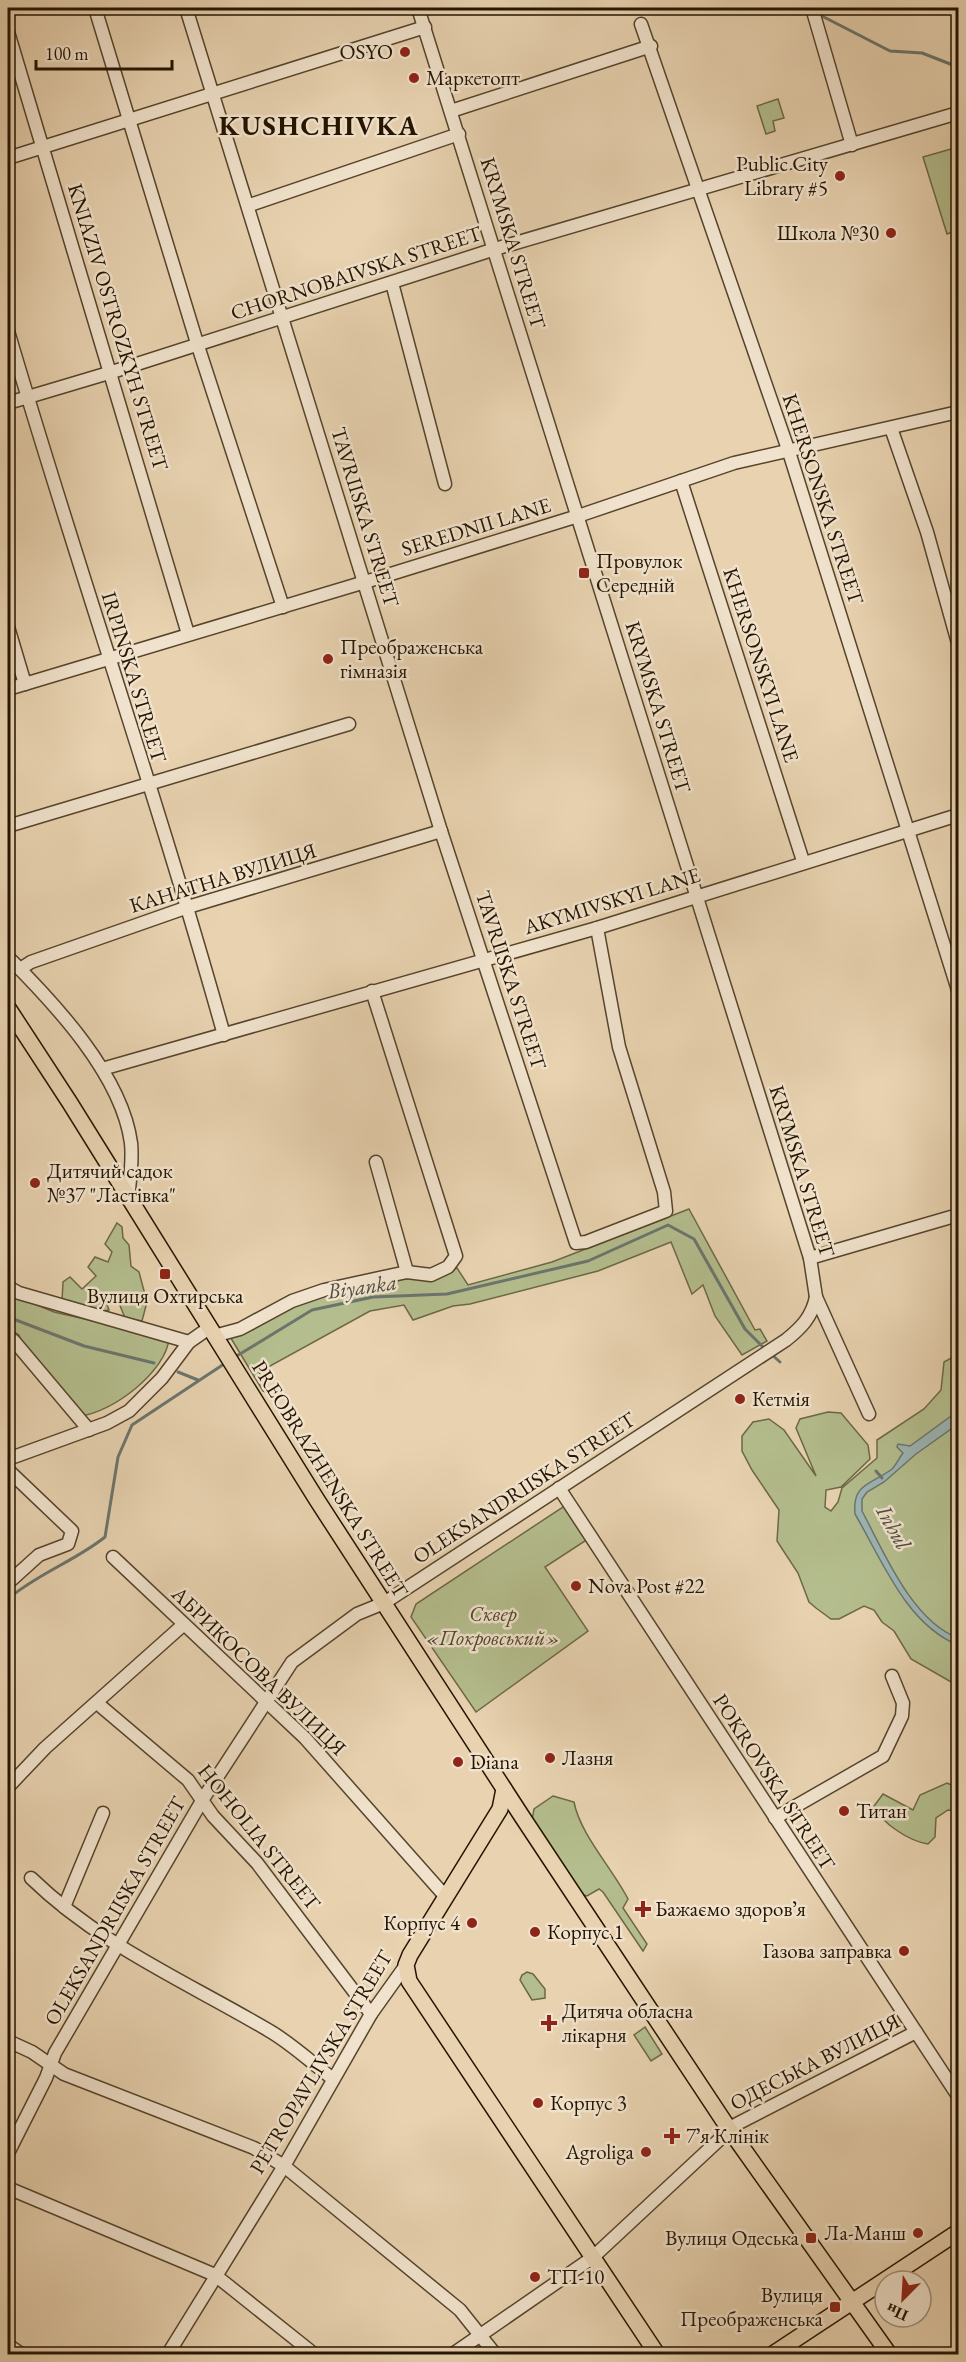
<svg xmlns="http://www.w3.org/2000/svg" width="966" height="2362" viewBox="0 0 966 2362" font-family="'EB Garamond',serif">
  <style>
    .green { fill: #b4bd8d; stroke: #6c6846; stroke-width: 1.5 }
    .water { fill: #9bb5b5; stroke: #6b756d; stroke-width: 1.5 }
    .lines { fill: none; stroke-linecap: round; stroke-linejoin: round }
    .stream { stroke: #6b756d; stroke-width: 3 }
    .minor-casing { stroke: #55442c; stroke-width: 15 }
    .major-casing { stroke: #241400; stroke-width: 18 }
    .minor { stroke: #f0e2cc; stroke-width: 12 }
    .major { stroke: #e8d2b0; stroke-width: 15 }
    .poi-dot { fill: #8f2418; stroke: #f0e2cc; stroke-width: 2 }
    .labels { text-anchor: middle; stroke-width: 5; stroke-linejoin: round; paint-order: stroke }
    .poi-label { font-size: 21px; fill: #241400; stroke: #f0e2cc; text-anchor: start }
    .street-label { font-size: 21px; fill: #241400; stroke: #f0e2cc }
    .park-label { font-size: 21px; font-style: italic; fill: #4f472a; stroke: #f0e2cc }
    .water-label { font-size: 22px; font-style: italic; fill: #4e4c3f; stroke: #f0e2cc }
    .district-label { font-size: 27px; font-weight: bold; letter-spacing: 1.5px; fill: #241400; stroke: #f0e2cc }
  </style>
  <rect width="100%" height="100%" fill="#e8d2b0"/>
  <filter id="stains"><feTurbulence type="fractalNoise" baseFrequency=".00333" numOctaves="4"/><feColorMatrix values="0 0 0 0 .2 0 0 0 0 .09 0 0 0 0 .02 0 0 0 .5 -.17"/></filter>
  <radialGradient id="worn" r=".72"><stop offset=".6" stop-color="#630" stop-opacity="0"/><stop offset="1" stop-color="#630" stop-opacity=".3"/></radialGradient>
  <g class="green">
    <polygon points="778,99 784,118 773,121 775,131 766,134 757,106"/>
    <polygon points="958,147 958,230 947,234 923,157"/>
    <path d="M689,1209l66,121 5,-1 7,12 -25,14 -27,-39 -12,-31 -11,9 -21,-52 -73,29 -128,33 -17,2 -40,14 -9,-15 -34,6 -111,61 11,21 -7,-2 -34,-56c44,-21 89,-43 137,-53 33,-7 58,-1 91,-14l11,17 84,-23z"/>
    <polygon points="117,1223 122,1227 123,1238 129,1245 131,1266 139,1272 147,1302 142,1321 125,1318 119,1303 110,1295 105,1299 109,1310 99,1312 62,1301 63,1282 70,1277 82,1289 96,1276 88,1267 95,1257 108,1262 112,1252 105,1244"/>
    <path d="M8,1293l46,19 115,26c-2,33 -57,75 -89,78l-57,-69 -4,-12 -11,-7z"/>
    <polygon points="953,1357 958,1358 958,1686 911,1659 894,1631 882,1622 874,1610 864,1606 839,1619 831,1619 816,1608 809,1602 798,1573 777,1541 779,1510 752,1470 742,1451 742,1436 753,1422 769,1419 784,1430 816,1476 796,1428 800,1419 828,1412 841,1413 868,1445 870,1459 841,1487 826,1490 825,1507 831,1511 838,1502 842,1488 877,1458 877,1440 924,1409 941,1390 944,1362"/>
    <polygon points="566,1505 588,1539 545,1567 588,1631 476,1712 411,1617 416,1604"/>
    <path d="M947,1783l11,5v23l-10,-1 -12,8 -1,19 -7,7c-19,-3 -47,-21 -54,-38l9,-12 30,16 7,-15z"/>
    <path d="M553,1796l21,6c6,32 38,66 54,97l-5,9 24,36 -4,7 -40,-59 -4,-3 -12,7 -6,-2 -49,-74 2,-11z"/>
    <polygon points="527,1972 533,1974 545,1989 545,1998 532,2000 520,1980 522,1975"/>
    <polygon points="645,2027 662,2054 651,2061 634,2035"/>
  </g>
  <path class="water" d="M958,1411v13l-42,30 -32,28 -17,10 -5,7v12c22,41 50,110 96,127v7c-52,-21 -76,-85 -103,-131 -3,-31 16,-29 37,-45 4,-4 7,-11 11,-16l-6,-6 1,-3 12,2z"/>
  <g class="lines">
    <g class="stream">
      <polyline points="782,8 800,14 807,11"/>
      <polyline points="818,14 890,51 922,53 958,67"/>
      <polyline points="8,1317 84,1346 154,1363"/>
      <polyline points="770,1353 780,1362"/>
      <polyline points="235,1357 312,1310 373,1297 447,1294 588,1261 668,1225 694,1239 745,1329 765,1349"/>
      <polyline points="178,1372 198,1380"/>
      <polyline points="876,1471 882,1478"/>
      <path d="M8,1599c29,-25 67,-38 97,-62l13,-80 14,-32 95,-63"/>
    </g>
    <g class="minor-casing">
      <g id="minor">
        <polyline points="95,8 197,343 283,607"/>
        <polyline points="186,8 441,831 576,1243 586,1242 666,1211 664,1192 619,1047 597,928"/>
        <polyline points="418,8 810,1258 816,1297 869,1414"/>
        <polyline points="812,8 852,145"/>
        <polyline points="641,24 789,452 958,990"/>
        <polyline points="8,32 188,634"/>
        <polyline points="451,111 651,46"/>
        <polyline points="8,158 425,27"/>
        <polyline points="250,205 459,134"/>
        <polyline points="392,283 445,484"/>
        <path d="M8,331c69,235 150,468 216,704"/>
        <polyline points="8,403 112,372 495,249 958,113"/>
        <polyline points="891,428 927,532 958,643"/>
        <polyline points="681,481 803,861"/>
        <polyline points="8,627 25,684"/>
        <polyline points="8,689 365,582 578,516 734,463 958,412"/>
        <polyline points="8,826 349,724"/>
        <path d="M8,957c46,46 114,118 123,186 2,19 -1,36 -3,55"/>
        <polyline points="20,969 31,962 188,907 441,831"/>
        <polyline points="102,1069 597,928 958,815"/>
        <polyline points="376,1162 407,1272"/>
        <polyline points="810,1258 958,1215"/>
        <polyline points="8,1287 19,1293 189,1342"/>
        <polyline points="214,1336 240,1329 292,1301 324,1290 407,1272 431,1275 448,1267 456,1256 372,991"/>
        <polyline points="8,1344 14,1341 89,1430"/>
        <polyline points="8,1459 107,1423 129,1411 162,1378 189,1342 209,1328"/>
        <polyline points="8,1470 72,1531 68,1544 39,1555 8,1583"/>
        <polyline points="559,1488 958,2096"/>
        <polyline points="113,1557 305,1738 445,1896"/>
        <polyline points="97,1703 188,1780 213,1816 257,1863 371,2014"/>
        <polyline points="8,1787 45,1748 183,1625"/>
        <polyline points="775,1818 883,1756 902,1716 903,1703 892,1676"/>
        <path d="M31,1878c69,67 154,103 237,152 23,13 44,33 65,49"/>
        <polyline points="64,1907 103,1813"/>
        <polyline points="8,2041 32,2052 64,2074 254,2148 284,2166 460,2310 495,2354"/>
        <path d="M8,2153l38,-75 9,-25 148,-254 89,-137 65,-48 27,-11 402,-263c15,-12 26,-23 30,-43"/>
        <polyline points="8,2188 215,2275 314,2354"/>
        <polyline points="8,2345 21,2354"/>
        <polyline points="168,2354 284,2166 371,2014 406,1965"/>
        <polyline points="453,2354 592,2258 735,2125 916,2032"/>
      </g>
    </g>
    <g class="major-casing">
      <g id="major">
        <polyline points="8,1008 70,1103 317,1500 521,1815 729,2129 889,2354"/>
        <polyline points="504,1789 500,1809 410,1955 406,1965 409,1981 657,2354"/>
        <polyline points="773,2354 958,2232"/>
      </g>
    </g>
    <use href="#minor" class="minor"/>
    <use href="#major" class="major"/>
  </g>
  <g class="poi-dot">
    <circle cx="405" cy="52" r="6"/>
    <circle cx="414" cy="78" r="6"/>
    <circle cx="840" cy="176" r="6"/>
    <circle cx="891" cy="233" r="6"/>
    <rect x="578" y="567" width="12" height="12" rx="3"/>
    <circle cx="328" cy="659" r="6"/>
    <circle cx="35" cy="1183" r="6"/>
    <rect x="159" y="1268" width="12" height="12" rx="3"/>
    <circle cx="740" cy="1399" r="6"/>
    <circle cx="576" cy="1586" r="6"/>
    <circle cx="550" cy="1758" r="6"/>
    <circle cx="458" cy="1762" r="6"/>
    <circle cx="844" cy="1811" r="6"/>
    <path d="M640 1900h6v6h6v6h-6v6h-6v-6h-6v-6h6z"/>
    <circle cx="472" cy="1923" r="6"/>
    <circle cx="535" cy="1932" r="6"/>
    <circle cx="904" cy="1951" r="6"/>
    <path d="M546 2014h6v6h6v6h-6v6h-6v-6h-6v-6h6z"/>
    <circle cx="538" cy="2103" r="6"/>
    <path d="M669 2127h6v6h6v6h-6v6h-6v-6h-6v-6h6z"/>
    <circle cx="646" cy="2152" r="6"/>
    <circle cx="918" cy="2233" r="6"/>
    <rect x="805" y="2232" width="12" height="12" rx="3"/>
    <circle cx="535" cy="2277" r="6"/>
    <rect x="829" y="2301" width="12" height="12" rx="3"/>
  </g>
  <g class="labels">
    <g class="poi-label">
      <text x="393" y="59" text-anchor="end">OSYO</text>
      <text x="426" y="85">Маркетопт</text>
      <text x="828" y="171" text-anchor="end">Public City<tspan x="828" dy="24">Library #5</tspan></text>
      <text x="879" y="240" text-anchor="end">Школа №30</text>
      <text x="596" y="568">Провулок<tspan x="596" dy="24">Середній</tspan></text>
      <text x="340" y="654">Преображенська<tspan x="340" dy="24">гімназія</tspan></text>
      <text x="47" y="1178">Дитячий садок<tspan x="47" dy="24">№37 "Ластівка"</tspan></text>
      <text x="165" y="1303" text-anchor="middle">Вулиця Охтирська</text>
      <text x="752" y="1406">Кетмія</text>
      <text x="588" y="1593">Nova Post #22</text>
      <text x="562" y="1765">Лазня</text>
      <text x="470" y="1769">Diana</text>
      <text x="856" y="1818">Титан</text>
      <text x="655" y="1916">Бажаємо здоровʼя</text>
      <text x="460" y="1930" text-anchor="end">Корпус 4</text>
      <text x="547" y="1939">Корпус 1</text>
      <text x="892" y="1958" text-anchor="end">Газова заправка</text>
      <text x="562" y="2018">Дитяча обласна<tspan x="562" dy="24">лікарня</tspan></text>
      <text x="550" y="2110">Корпус 3</text>
      <text x="686" y="2143">7ʼя Клінік</text>
      <text x="634" y="2159" text-anchor="end">Agroliga</text>
      <text x="906" y="2240" text-anchor="end">Ла-Манш</text>
      <text x="799" y="2245" text-anchor="end">Вулиця Одеська</text>
      <text x="547" y="2284">ТП-10</text>
      <text x="823" y="2302" text-anchor="end">Вулиця<tspan x="823" dy="24">Преображенська</tspan></text>
    </g>
    <g class="street-label">
      <text transform="translate(513 243) rotate(73)" y="7">KRYMSKA STREET</text>
      <text transform="translate(356 273) rotate(-18)" y="7">CHORNOBAIVSKA STREET</text>
      <text transform="translate(118 327) rotate(73)" y="7">KNIAZIV OSTROZKYH STREET</text>
      <text transform="translate(823 499) rotate(72)" y="7">KHERSONSKA STREET</text>
      <text transform="translate(365 517) rotate(73)" y="7">TAVRIISKA STREET</text>
      <text transform="translate(476 527) rotate(-17)" y="7">SEREDNII LANE</text>
      <text transform="translate(761 665) rotate(72)" y="7">KHERSONSKYI LANE</text>
      <text transform="translate(134 677) rotate(73)" y="7">IRPINSKA STREET</text>
      <text transform="translate(658 707) rotate(73)" y="7">KRYMSKA STREET</text>
      <text transform="translate(223 878) rotate(-17)" y="7">КАНАТНА ВУЛИЦЯ</text>
      <text transform="translate(612 901) rotate(-17)" y="7">AKYMIVSKYI LANE</text>
      <text transform="translate(511 980) rotate(72)" y="7">TAVRIISKA STREET</text>
      <text transform="translate(802 1171) rotate(73)" y="7">KRYMSKA STREET</text>
      <text transform="translate(330 1479) rotate(58)" y="7">PREOBRAZHENSKA STREET</text>
      <text transform="translate(524 1488) rotate(-33)" y="7">OLEKSANDRIISKA STREET</text>
      <text transform="translate(259 1671) rotate(44)" y="7">АБРИКОСОВА ВУЛИЦЯ</text>
      <text transform="translate(774 1782) rotate(57)" y="7">POKROVSKA STREET</text>
      <text transform="translate(259 1837) rotate(51)" y="7">HOHOLIA STREET</text>
      <text transform="translate(115 1911) rotate(-60)" y="7">OLEKSANDRIISKA STREET</text>
      <text transform="translate(321 2062) rotate(-59)" y="7">PETROPAVLIVSKA STREET</text>
      <text transform="translate(815 2062) rotate(-27)" y="7">ОДЕСЬКА ВУЛИЦЯ</text>
    </g>
    <g class="park-label">
      <text x="493" y="1621">Сквер<tspan x="493" dy="24">«Покровський»</tspan></text>
    </g>
    <g class="water-label">
      <text transform="translate(362 1286) rotate(-8)" y="8">Biyanka</text>
      <text transform="translate(894 1527) rotate(61)" y="8">Inhul</text>
    </g>
    <g class="district-label">
      <text x="319" y="135">KUSHCHIVKA</text>
    </g>
  </g>
  <rect width="966" height="2362" fill="none" stroke="#e8d2b0" stroke-width="30"/>
  <rect x="9" y="9" width="948" height="2344" fill="none" stroke="#241400" stroke-width="3"/>
  <rect x="15" y="15" width="936" height="2332" fill="none" stroke="#241400" stroke-width="1.5"/>
  <g transform="translate(903 2299) rotate(204)"><circle r="28" fill="#f0e2cc" stroke="#9e907a" stroke-width="1.5"/>
  <path d="M0-4.5L10 22L0 15L-10 22Z" fill="#8f2418"/>
  <text y="-9" font-size="16" font-weight="bold" text-anchor="middle" fill="#241400">Пн</text>
  </g>
  <path d="M36 60v9h136v-9" fill="none" stroke="#241400" stroke-width="3"/>
  <text x="45" y="60" font-size="18" fill="#241400" stroke="#f0e2cc" stroke-width="4.5" paint-order="stroke">100 m</text>
  <rect width="100%" height="100%" filter="url(#stains)"/>
  <rect width="100%" height="100%" fill="url(#worn)"/>
</svg>
